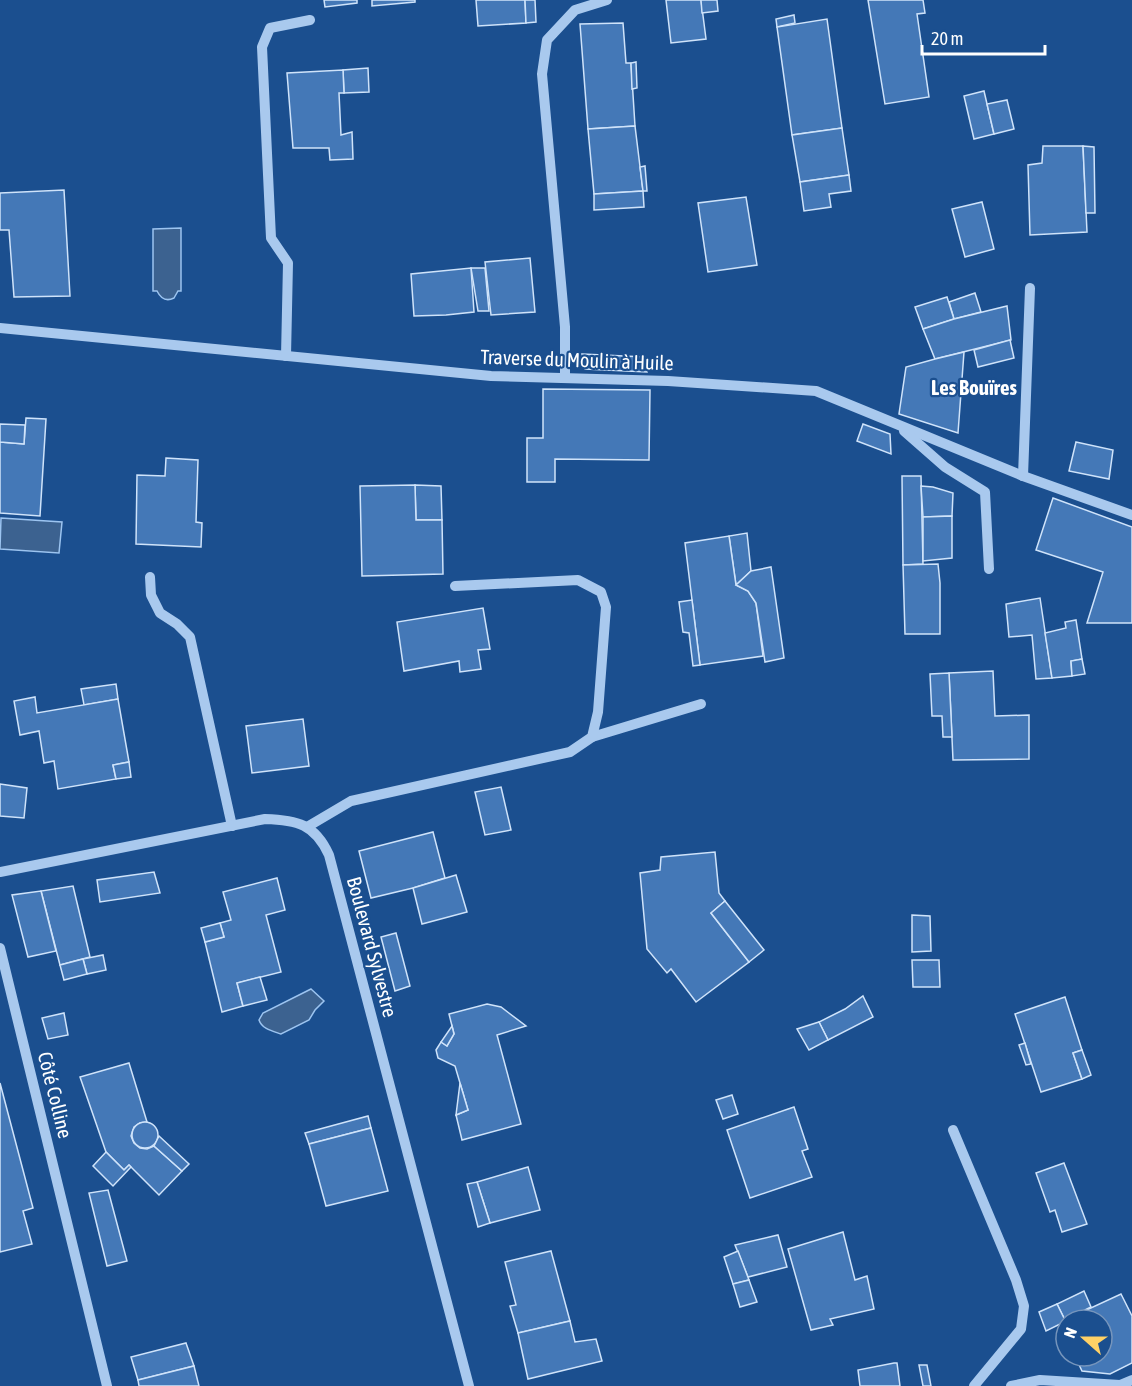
<svg xmlns="http://www.w3.org/2000/svg" width="1132" height="1386" viewBox="0 0 1132 1386" font-family="'Asap Condensed',sans-serif">
  <style>
    .water { fill: #3c6290; stroke: #9cc4f0; stroke-width: 1.5 }
    .building { fill: #4478b7; stroke: #cfe3fa; stroke-width: 1.5 }
    .lines { fill: none; stroke-linecap: round; stroke-linejoin: round }
    .minor { stroke: #a9c9ee; stroke-width: 10 }
    .labels { text-anchor: middle; stroke-width: 4.5; stroke-linejoin: round; paint-order: stroke }
    .street-label { font-size: 20px; fill: #fff; stroke: #1b4f8f }
    .neighbourhood-label { font-size: 21px; font-weight: bold; fill: #fff; stroke: #1b4f8f }
  </style>
  <rect width="100%" height="100%" fill="#1b4f8f"/>
  <g class="water">
    <path d="M181,228v63h-3l-4,7c-8,4 -13,1 -17,-7h-4v-62z"/>
    <polygon points="1,518 62,522 59,553 0,549"/>
    <path d="M311,989l13,12 -9,9 -6,10 -28,14c-9,-3 -19,-5 -22,-14l4,-7z"/>
  </g>
  <g class="building">
    <polygon points="324,0 357,0 357,3 325,7"/>
    <polygon points="372,0 415,0 415,2 372,6"/>
    <polygon points="476,0 525,0 526,23 478,26"/>
    <polygon points="525,0 535,0 536,22 526,23"/>
    <polygon points="666,0 701,0 706,39 671,43"/>
    <polygon points="701,0 717,0 718,11 702,13"/>
    <polygon points="868,0 923,0 925,13 917,14 929,97 885,104"/>
    <polygon points="794,15 795,23 777,27 776,19"/>
    <polygon points="827,19 842,128 792,135 777,27"/>
    <polygon points="623,23 626,63 631,63 635,126 588,129 580,24"/>
    <polygon points="636,62 637,88 632,89 631,63"/>
    <polygon points="368,68 369,92 344,93 343,70"/>
    <polygon points="343,70 344,93 339,93 341,135 352,132 353,159 330,160 329,148 293,148 287,73"/>
    <polygon points="984,91 994,134 974,139 964,96"/>
    <polygon points="1007,100 1014,129 994,134 987,104"/>
    <polygon points="635,126 643,191 594,194 588,129"/>
    <polygon points="842,128 849,175 800,182 792,135"/>
    <polygon points="1043,146 1083,146 1087,232 1030,235 1028,165 1042,163"/>
    <polygon points="1083,146 1094,147 1095,213 1086,213"/>
    <polygon points="645,166 647,191 643,191 640,167"/>
    <polygon points="849,175 851,191 829,194 831,207 804,211 800,182"/>
    <polygon points="64,190 70,296 14,297 9,230 0,230 0,193"/>
    <polygon points="643,191 644,207 594,210 594,194"/>
    <polygon points="746,197 757,265 708,272 698,203"/>
    <polygon points="982,202 994,249 965,257 952,209"/>
    <polygon points="530,258 535,312 491,315 485,262"/>
    <polygon points="471,268 485,268 489,311 478,311"/>
    <polygon points="471,268 474,312 446,315 414,316 411,274"/>
    <polygon points="975,293 981,312 954,319 949,302"/>
    <polygon points="947,297 954,319 923,329 915,307"/>
    <polygon points="1007,306 1011,340 935,359 923,329 954,319"/>
    <polygon points="1010,340 1014,358 978,367 974,350"/>
    <polygon points="964,352 958,433 899,414 906,367 935,359"/>
    <polygon points="582,354 645,357 647,372 585,369"/>
    <polygon points="543,389 650,390 649,460 555,459 555,482 527,482 527,438 543,438"/>
    <polygon points="26,418 46,419 40,516 0,513 0,442 24,444"/>
    <polygon points="0,424 25,425 24,444 0,442"/>
    <polygon points="863,424 890,434 891,454 857,441"/>
    <polygon points="1076,442 1113,450 1109,479 1069,471"/>
    <polygon points="166,458 198,460 196,522 202,523 201,547 136,544 137,475 165,476"/>
    <polygon points="902,476 921,476 923,564 903,565"/>
    <polygon points="415,485 441,486 442,520 416,520"/>
    <polygon points="415,485 416,520 442,520 443,574 362,576 360,486"/>
    <polygon points="921,486 933,487 953,493 952,516 923,517"/>
    <polygon points="1053,498 1132,527 1132,623 1087,623 1103,572 1036,550"/>
    <polygon points="952,516 952,558 923,561 923,517"/>
    <polygon points="747,533 751,571 736,585 729,536"/>
    <polygon points="729,536 736,585 748,591 756,603 763,656 700,665 685,543"/>
    <polygon points="938,564 940,583 940,634 905,634 903,565"/>
    <polygon points="771,567 784,658 765,662 756,603 748,591 736,585 751,571"/>
    <polygon points="1040,598 1052,678 1036,679 1032,635 1009,637 1006,604"/>
    <polygon points="692,600 700,665 693,666 689,633 683,632 679,602"/>
    <polygon points="483,608 490,649 478,650 481,669 460,672 459,661 404,671 397,622"/>
    <polygon points="1076,620 1082,659 1071,661 1072,676 1052,678 1045,633 1066,628 1065,622"/>
    <polygon points="1082,659 1085,674 1072,676 1071,661"/>
    <polygon points="993,671 995,716 1029,715 1029,759 953,760 949,673"/>
    <polygon points="949,673 952,737 943,737 942,716 932,716 930,674"/>
    <polygon points="116,684 118,699 84,705 81,689"/>
    <polygon points="35,697 37,713 118,699 129,762 113,765 116,779 58,789 54,761 44,763 39,731 20,735 14,701"/>
    <polygon points="303,719 309,766 252,773 246,726"/>
    <polygon points="129,762 131,777 116,779 113,765"/>
    <polygon points="0,784 27,788 24,818 0,816"/>
    <polygon points="501,787 511,830 485,835 475,792"/>
    <polygon points="433,832 445,878 413,888 371,898 359,851"/>
    <polygon points="715,852 719,893 725,901 711,913 749,962 696,1002 671,969 667,973 647,949 640,873 660,870 661,857"/>
    <polygon points="154,872 160,893 100,902 97,880"/>
    <polygon points="456,875 467,912 422,924 413,888"/>
    <polygon points="277,878 285,910 266,915 281,972 237,983 243,1006 222,1012 205,942 224,937 220,923 231,920 223,892"/>
    <polygon points="73,886 90,957 60,965 41,891"/>
    <polygon points="41,891 56,951 28,957 12,895"/>
    <polygon points="725,901 764,950 749,962 711,913"/>
    <polygon points="912,915 930,916 931,951 912,952"/>
    <polygon points="220,923 224,937 205,942 201,928"/>
    <polygon points="396,933 410,986 395,991 381,937"/>
    <polygon points="103,955 106,970 87,974 83,959"/>
    <polygon points="83,959 87,974 64,980 60,965"/>
    <polygon points="912,960 939,960 940,987 913,987"/>
    <polygon points="260,977 267,1000 243,1006 237,983"/>
    <polygon points="863,996 873,1017 828,1040 819,1022 845,1009"/>
    <polygon points="1065,997 1082,1050 1073,1053 1082,1079 1041,1092 1015,1014"/>
    <polygon points="487,1004 501,1007 526,1026 497,1035 521,1124 462,1140 456,1115 468,1110 455,1066 438,1058 436,1050 441,1042 447,1046 454,1034 449,1014"/>
    <polygon points="64,1013 68,1035 48,1039 42,1018"/>
    <polygon points="819,1022 828,1040 809,1050 797,1029"/>
    <polygon points="452,1026 454,1034 447,1046 441,1042"/>
    <polygon points="1025,1043 1031,1064 1026,1065 1019,1045"/>
    <polygon points="1082,1050 1091,1075 1082,1079 1073,1053"/>
    <polygon points="129,1063 147,1122 140,1123 134,1127 131,1136 134,1143 140,1148 147,1149 154,1146 182,1171 159,1195 129,1165 124,1170 106,1152 80,1077"/>
    <polygon points="0,1083 33,1208 23,1211 32,1244 0,1252"/>
    <polygon points="460,1083 468,1110 456,1115"/>
    <polygon points="732,1095 738,1114 723,1119 716,1100"/>
    <polygon points="794,1107 808,1149 802,1151 812,1177 750,1198 727,1130"/>
    <polygon points="368,1116 371,1128 309,1144 305,1133"/>
    <circle cx="145" cy="1135" r="13"/>
    <polygon points="371,1128 388,1191 326,1206 309,1144"/>
    <polygon points="159,1136 189,1164 182,1171 154,1146"/>
    <polygon points="106,1152 124,1170 129,1165 131,1167 113,1186 93,1166"/>
    <polygon points="1064,1163 1087,1224 1062,1232 1055,1210 1050,1212 1036,1173"/>
    <polygon points="528,1167 540,1210 490,1223 477,1182"/>
    <polygon points="477,1182 490,1223 478,1227 467,1184"/>
    <polygon points="108,1190 127,1261 107,1266 89,1193"/>
    <polygon points="843,1232 855,1280 867,1276 874,1309 830,1319 833,1325 811,1330 788,1249"/>
    <polygon points="778,1235 787,1267 748,1277 735,1245"/>
    <polygon points="551,1251 570,1321 518,1333 510,1306 516,1305 505,1262"/>
    <polygon points="738,1251 749,1280 733,1284 724,1257"/>
    <polygon points="749,1280 757,1302 740,1307 733,1284"/>
    <polygon points="1084,1291 1091,1307 1065,1320 1057,1304"/>
    <polygon points="1121,1294 1132,1316 1132,1363 1110,1374 1082,1371 1075,1356 1102,1356 1102,1320 1066,1320 1066,1336 1060,1324 1046,1331 1039,1312 1057,1304 1065,1320"/>
    <polygon points="570,1321 575,1342 596,1339 602,1361 528,1379 518,1333"/>
    <polygon points="186,1343 194,1366 138,1380 131,1357"/>
    <polygon points="894,1363 897,1363 900,1386 860,1386 858,1370"/>
    <polygon points="919,1365 927,1365 931,1386 923,1386"/>
    <polygon points="194,1366 199,1386 139,1386 138,1380"/>
  </g>
  <g class="lines">
    <g class="minor">
      <polyline points="0,328 491,376 668,381 816,391 1023,476 1132,515"/>
      <polyline points="286,356 288,263 271,238 262,47 270,28 310,20"/>
      <polyline points="565,378 565,327 542,74 547,40 575,10 607,0"/>
      <polyline points="904,431 945,467 985,492 989,569"/>
      <polyline points="1023,476 1030,288"/>
      <polyline points="150,577 151,595 160,613 177,624 190,637 232,826"/>
      <polyline points="592,737 701,704"/>
      <polyline points="307,827 351,801 570,752 592,737 598,712 606,607 601,592 578,580 455,586"/>
      <path d="M0,872l265,-53c32,1 50,5 64,36l140,531"/>
      <polyline points="0,948 107,1386"/>
      <polyline points="953,1130 1016,1280 1024,1306 1021,1329 974,1386"/>
      <polyline points="1011,1386 1040,1380 1120,1385 1132,1380"/>
    </g>
  </g>
  <g class="labels">
    <g class="street-label">
      <text transform="translate(577 360) rotate(2)" y="7">Traverse du Moulin à Huile</text>
      <text transform="translate(372 947) rotate(75)" y="7">Boulevard Sylvestre</text>
      <text transform="translate(55 1095) rotate(76)" y="7">Côté Colline</text>
    </g>
    <g class="neighbourhood-label">
      <text x="974" y="395">Les Bouïres</text>
    </g>
  </g>
  <g transform="translate(1084 1338) rotate(291)"><circle r="28" fill="#1b4f8f" stroke="#7695bc" stroke-width="1.5"/>
  <path d="M0-4.5L10 22L0 15L-10 22Z" fill="#ffd166"/>
  <text y="-9" font-size="16" font-weight="bold" text-anchor="middle" fill="#ffffff">N</text>
  </g>
  <path d="M922 45v9h123v-9" fill="none" stroke="#ffffff" stroke-width="3"/>
  <text x="931" y="45" font-size="18" fill="#ffffff" stroke="#1b4f8f" stroke-width="4.5" paint-order="stroke">20 m</text>
</svg>
